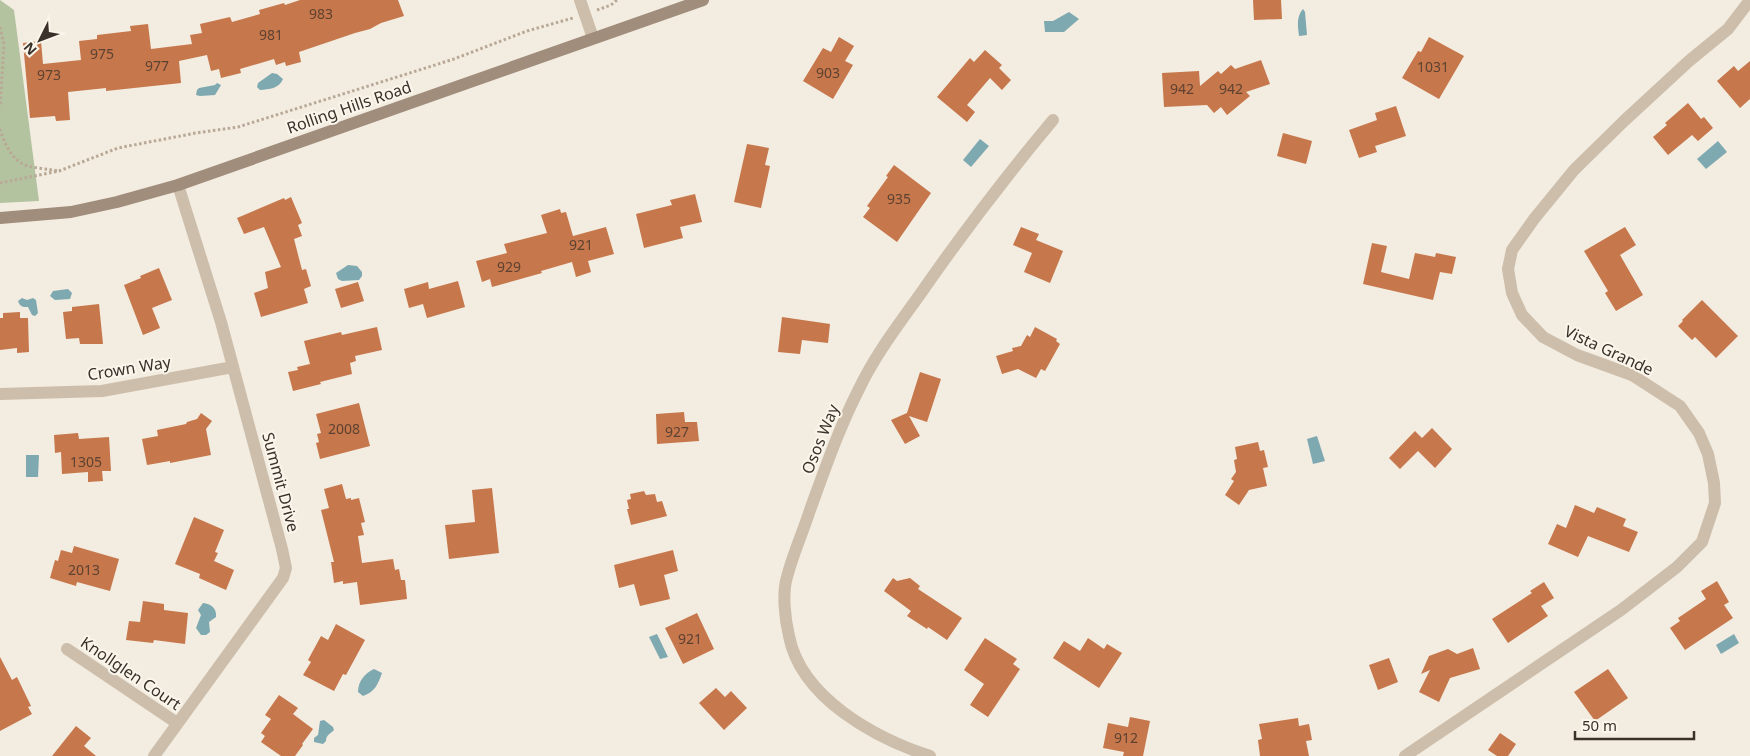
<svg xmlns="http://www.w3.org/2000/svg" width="1750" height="756" viewBox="0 0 1750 756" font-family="'Noto Sans',sans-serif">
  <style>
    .green { fill: #b3c39f }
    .water { fill: #7ea9b1 }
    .building { fill: #c6774b }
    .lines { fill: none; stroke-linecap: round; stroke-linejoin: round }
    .path { stroke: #b8a895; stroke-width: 3; stroke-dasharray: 2.5 2.5; stroke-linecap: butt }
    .street { stroke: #ccbeab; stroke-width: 12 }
    .secondary { stroke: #a08d7c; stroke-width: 12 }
    .labels { text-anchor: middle; stroke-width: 4; stroke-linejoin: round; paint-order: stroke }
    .number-label { font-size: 14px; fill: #5d4232 }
    .street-label { font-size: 16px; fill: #3a312a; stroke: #faf6ec }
  </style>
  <rect width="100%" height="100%" fill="#f3ece0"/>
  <polygon class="green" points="0,0 14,10 39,201 0,203"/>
  <g class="water">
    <path d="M1303,9l2,3 2,23 -8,1c-1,-10 -3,-19 4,-27z"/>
    <polygon points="1069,12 1079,19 1064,32 1045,32 1044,21 1053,21"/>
    <path d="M272,73l5,1 6,5c-4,10 -14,10 -23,11l-3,-3 1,-4z"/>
    <polygon points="217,83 221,85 215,95 200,96 196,95 197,90 199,88 215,85"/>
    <polygon points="980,139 989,146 971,167 963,160"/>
    <polygon points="1718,141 1727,152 1706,169 1697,159"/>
    <polygon points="348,265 357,266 362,272 362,276 359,280 342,281 338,279 336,273"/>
    <polygon points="68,289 72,293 70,299 55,300 50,296 53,291"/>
    <path d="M22,298l5,2 6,-2 3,2 2,13 -3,3 -3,-1 -4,-8c-5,0 -8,0 -10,-6z"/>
    <polygon points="1317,436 1325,461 1313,464 1307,439"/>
    <polygon points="26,455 39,455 38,477 26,477"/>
    <path d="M203,603c8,1 14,5 13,14l-7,5 1,10 -4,3h-5l-5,-7 5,-13 -3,-5z"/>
    <polygon points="657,634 668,657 660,659 649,637"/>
    <polygon points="1734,634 1739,643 1721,654 1716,645"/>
    <path d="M374,669l8,4c-4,11 -7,19 -19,23l-5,-4c0,-11 7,-19 16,-23z"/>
    <path d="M324,720l9,7 1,3c-4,4 -8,5 -8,11l-3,3 -9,-2v-4l4,-3 2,-14z"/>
  </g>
  <g class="building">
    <polygon points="300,0 398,0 404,16 381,23 370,29 355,33 299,52 301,62 286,66 285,62 276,65 274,59 240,69 241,73 221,78 219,69 211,71 207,55 179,61 181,83 106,91 106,88 68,92 70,120 56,121 55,116 30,118 23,43 41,41 43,64 81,60 79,41 97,39 97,35 131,31 130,26 148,24 151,49 192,44 190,35 202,33 200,24 230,17 232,22 260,14 259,10 284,3 285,5"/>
    <polygon points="1253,0 1281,0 1282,19 1254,20"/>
    <polygon points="839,37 854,46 845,61 853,65 833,99 803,81 823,48 831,52"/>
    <polygon points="1429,37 1464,56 1439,99 1402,78 1418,51 1421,52"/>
    <polygon points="985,50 1002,65 999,68 1011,80 1002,90 990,78 967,105 975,112 967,122 937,97 970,58 974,62"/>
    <polygon points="1261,60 1270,84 1246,92 1250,96 1227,115 1221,107 1214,113 1207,105 1164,107 1162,73 1199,71 1200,86 1218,71 1221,74 1231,65 1235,69"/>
    <polygon points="1750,61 1750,99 1740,108 1717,81 1734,66 1738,71"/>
    <polygon points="1688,103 1701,119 1704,117 1713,128 1698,141 1692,135 1668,155 1653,137 1667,125 1665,123"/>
    <polygon points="1396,106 1406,136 1375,146 1377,152 1359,158 1349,130 1377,120 1375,113"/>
    <polygon points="1283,133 1312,141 1306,164 1277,156"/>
    <polygon points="747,144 769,148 765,165 770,166 761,208 734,202"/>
    <polygon points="894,165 931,193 897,242 863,217 870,208 867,206 888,177 886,176"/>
    <polygon points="695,194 702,222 680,227 683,238 644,248 636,214 672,205 670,200"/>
    <polygon points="291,197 302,223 298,225 302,236 294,239 302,270 306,269 311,286 304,289 308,303 261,317 254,293 268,288 265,272 281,267 264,227 244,234 237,218 284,198 285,200"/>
    <polygon points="560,209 561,213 566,212 573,236 606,227 614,254 588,261 591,272 576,277 572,262 541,271 542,273 492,287 490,279 482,282 476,261 507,253 504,244 547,233 541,215"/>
    <polygon points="1021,227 1039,234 1036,240 1063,251 1050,283 1024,272 1032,253 1013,245"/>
    <polygon points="1625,227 1636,245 1620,255 1643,295 1616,311 1605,293 1608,291 1584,251"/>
    <polygon points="1372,243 1387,246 1381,272 1409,279 1415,253 1435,257 1436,253 1456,257 1452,274 1440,272 1433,300 1363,284"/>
    <polygon points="159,268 172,300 152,308 160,328 143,335 124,285 141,278 140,276"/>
    <polygon points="458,281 465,307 427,318 423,304 409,308 404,289 428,282 429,289"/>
    <polygon points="358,282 364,301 341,308 335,289"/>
    <polygon points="1702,300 1738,336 1716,358 1695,337 1692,340 1678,326 1683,321 1682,320"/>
    <polygon points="99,304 103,344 80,344 79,338 66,339 63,312 72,311 72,307"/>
    <polygon points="20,312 20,318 28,318 29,352 17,353 17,348 0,350 0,318 3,318 3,313"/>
    <polygon points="782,317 830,324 828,343 802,340 800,354 778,352"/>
    <polygon points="377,327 382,350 355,356 356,361 350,363 352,374 320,382 321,384 293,391 288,372 298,370 297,367 310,364 304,341 341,332 342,335"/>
    <polygon points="1035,327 1057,339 1056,341 1060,344 1045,371 1041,369 1036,378 1018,369 1002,374 996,356 1013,351 1012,348 1021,346 1027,335 1030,337"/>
    <polygon points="920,372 941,379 927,422 909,416 920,436 905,444 891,420 907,413"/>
    <polygon points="359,403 370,446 320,459 316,443 319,442 317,434 321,433 316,414"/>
    <polygon points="684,412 685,422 697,422 699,441 657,444 656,414"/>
    <polygon points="201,413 212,421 206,429 211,455 170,463 170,461 147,465 142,439 158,436 157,430 186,424 187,422 197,419"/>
    <polygon points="1432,428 1452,449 1435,468 1418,451 1400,469 1389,458 1415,431 1422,438"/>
    <polygon points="78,433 79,439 109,437 111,471 102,471 103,481 88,482 88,472 62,474 61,452 55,453 54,435"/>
    <polygon points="1258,442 1260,451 1264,450 1268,467 1263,468 1267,486 1249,490 1239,505 1225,495 1234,481 1231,479 1236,472 1234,460 1237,459 1235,447"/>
    <polygon points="342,484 346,499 351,498 351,500 359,498 365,522 361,523 364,535 358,536 362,563 393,559 395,570 399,569 401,580 405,580 407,599 360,605 357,582 343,584 343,581 334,583 331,562 334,562 321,510 329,508 324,489"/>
    <polygon points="492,488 499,553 449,559 445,525 475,522 472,490"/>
    <polygon points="644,491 646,495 655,494 657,502 662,501 667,516 631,525 627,509 629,509 627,500 631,499 630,494"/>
    <polygon points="1575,505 1594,513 1597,507 1626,519 1623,526 1638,532 1629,552 1588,536 1578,557 1548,544 1557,524 1566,528"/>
    <polygon points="194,517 224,530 215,552 218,553 214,561 234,570 226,590 199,578 200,574 175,564"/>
    <polygon points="74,546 119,559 110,591 77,582 76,586 50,578 55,560 58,561 61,550 72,553"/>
    <polygon points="673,550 678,571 664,575 670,599 640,606 634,584 619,588 614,565"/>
    <polygon points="893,578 897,581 910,578 920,586 918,589 962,618 947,640 928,627 927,629 907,616 911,611 884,591"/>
    <polygon points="1717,581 1729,602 1724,605 1733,618 1685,650 1670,628 1680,621 1678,618 1706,599 1701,591"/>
    <polygon points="1544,582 1554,598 1541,606 1548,616 1508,643 1492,619 1532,593 1530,591"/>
    <polygon points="143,601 164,604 164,610 188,613 185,644 154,640 153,643 126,640 129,621 140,622"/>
    <polygon points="697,613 714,649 683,664 665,628"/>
    <polygon points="336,624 365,640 346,675 343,674 334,691 303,675 311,662 308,660 321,636 328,640"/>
    <polygon points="985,638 1017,659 1013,664 1020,669 988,717 970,705 984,684 964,670"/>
    <polygon points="1088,638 1104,649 1107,644 1122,653 1099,688 1053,658 1064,641 1080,651"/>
    <polygon points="1473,648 1480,669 1450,678 1439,702 1419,692 1430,670 1421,674 1429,656 1448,649 1457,654"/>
    <polygon points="0,657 12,680 17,677 31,706 28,707 32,714 0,731"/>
    <polygon points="1389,658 1398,682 1378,690 1369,665"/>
    <polygon points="1608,669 1628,698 1595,721 1574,692"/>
    <polygon points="716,688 725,697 731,691 747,708 724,730 699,703"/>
    <polygon points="279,695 298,708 293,714 313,729 302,744 303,745 295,756 281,756 261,742 265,736 261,733 271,719 265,715"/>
    <polygon points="1130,717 1150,721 1143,756 1123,756 1124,752 1103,748 1108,723 1128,727"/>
    <polygon points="1298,718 1299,726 1309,724 1312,740 1306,741 1309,756 1260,756 1258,740 1262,739 1259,724"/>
    <polygon points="76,726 91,738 84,746 96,756 52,756"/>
    <polygon points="1500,733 1516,744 1508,756 1497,756 1488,750"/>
  </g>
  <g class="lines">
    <g class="path">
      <polyline points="597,10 611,5 617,0"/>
      <polyline points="0,27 4,45 0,107"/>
      <path d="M0,129c4,13 10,28 23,35 7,4 26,5 35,7"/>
      <polyline points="0,183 59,171 118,148 196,133 238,127 454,59 527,31 573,18"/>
    </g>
    <g class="street">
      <polyline points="580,0 593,38"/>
      <polyline points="0,394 102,391 233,367"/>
      <polyline points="67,649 177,723"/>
      <polyline points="154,756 283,578 286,568 282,549 221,322 178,185"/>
      <path d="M930,756c-55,-18 -129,-58 -141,-120 -4,-17 -7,-43 -2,-59 6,-23 16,-45 23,-67 15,-41 29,-82 49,-121 16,-34 40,-65 62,-96 41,-59 85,-117 132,-173"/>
      <polyline points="1405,756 1621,610 1677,567 1702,542 1715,503 1714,483 1708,454 1699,433 1680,406 1632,375 1577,355 1543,337 1522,315 1512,293 1508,269 1512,250 1534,219 1574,170 1624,121 1689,61 1728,29 1750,0"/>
    </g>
    <polyline class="secondary" points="0,218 71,212 117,202 178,185 703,0"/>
  </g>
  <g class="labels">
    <g class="number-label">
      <text x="321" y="19">983</text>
      <text x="271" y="40">981</text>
      <text x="102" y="59">975</text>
      <text x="157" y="71">977</text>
      <text x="1433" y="72">1031</text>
      <text x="828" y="78">903</text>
      <text x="49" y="80">973</text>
      <text x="1182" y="94">942</text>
      <text x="1231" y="94">942</text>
      <text x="899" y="204">935</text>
      <text x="581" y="250">921</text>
      <text x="509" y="272">929</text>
      <text x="344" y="434">2008</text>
      <text x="677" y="437">927</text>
      <text x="86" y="467">1305</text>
      <text x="84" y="575">2013</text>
      <text x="690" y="644">921</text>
      <text x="1126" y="743">912</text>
    </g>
    <g class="street-label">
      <text transform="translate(349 107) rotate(-19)" y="6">Rolling Hills Road</text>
      <text transform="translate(1609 350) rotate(25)" y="6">Vista Grande</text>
      <text transform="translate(129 368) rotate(-9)" y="6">Crown Way</text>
      <text transform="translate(820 439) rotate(-68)" y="6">Osos Way</text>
      <text transform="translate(281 482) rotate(75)" y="6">Summit Drive</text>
      <text transform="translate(131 673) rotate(34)" y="6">Knollglen Court</text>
    </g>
  </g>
  <g transform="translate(40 40) rotate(228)" stroke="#faf6ec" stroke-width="4" paint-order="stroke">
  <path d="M0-4L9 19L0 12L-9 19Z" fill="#3a312a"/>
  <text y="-8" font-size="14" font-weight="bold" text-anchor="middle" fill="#3a312a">N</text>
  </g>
  <path d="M1575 731v8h119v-8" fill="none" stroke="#3a312a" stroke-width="2.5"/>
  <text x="1582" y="731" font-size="15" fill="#3a312a" stroke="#faf6ec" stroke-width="4" paint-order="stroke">50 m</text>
</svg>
